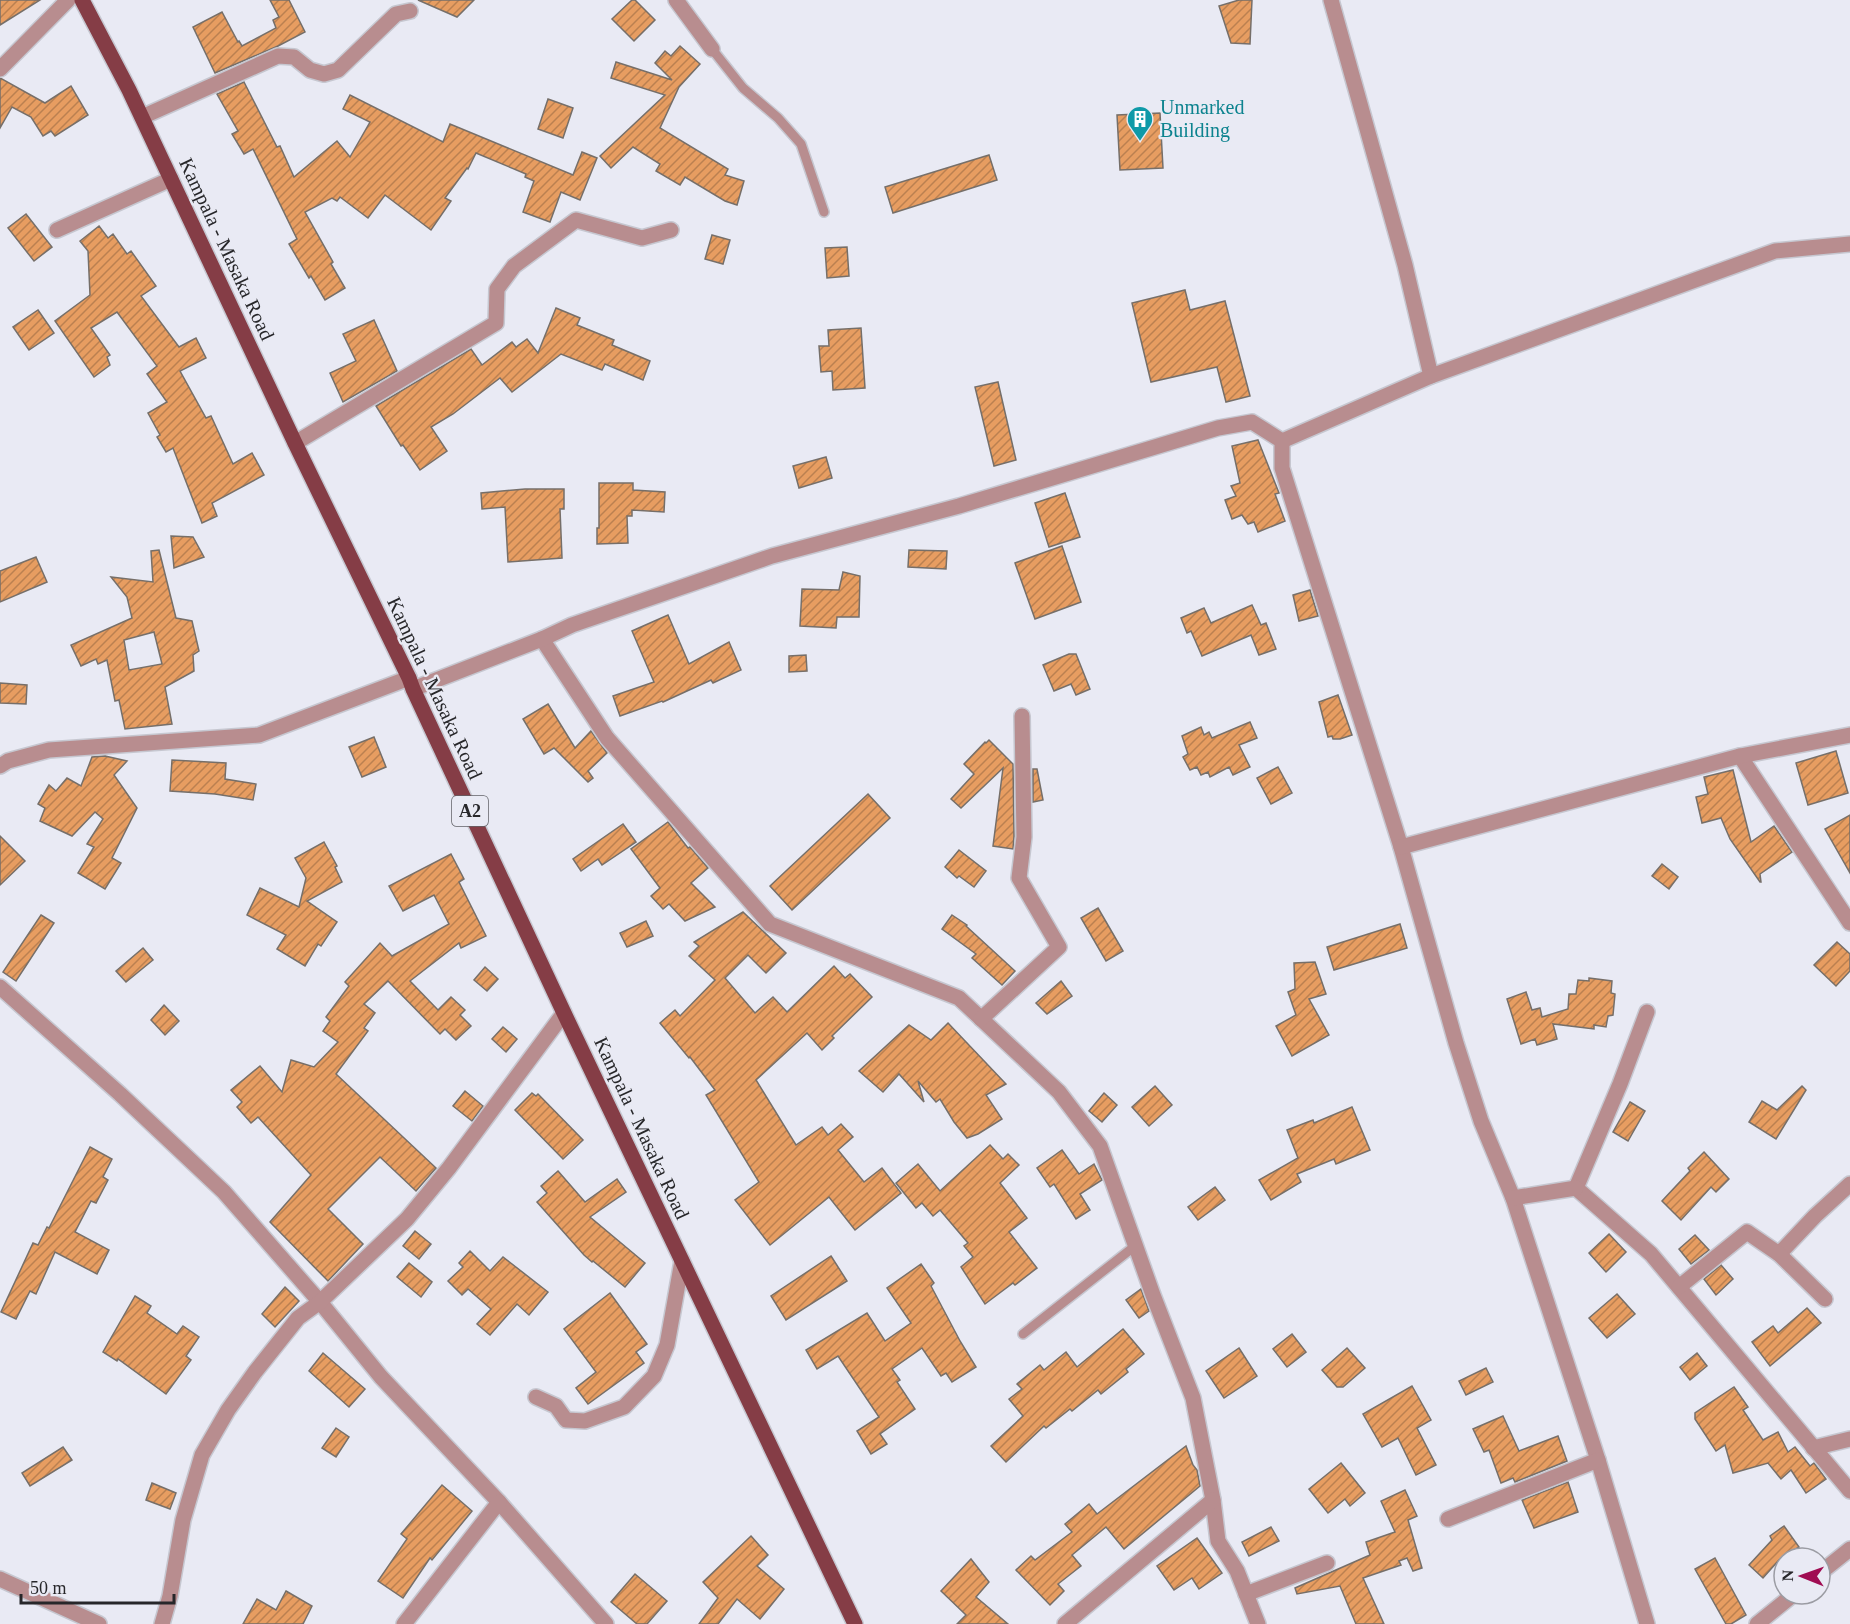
<svg xmlns="http://www.w3.org/2000/svg" width="1850" height="1624" viewBox="0 0 1850 1624" font-family="'Times New Roman',serif">
  <style>
    .building { fill: url(#building-hatch); stroke: #766f69; stroke-width: 1.5; fill-rule: evenodd }
    .lines { fill: none; stroke-linecap: round; stroke-linejoin: round }
    .service-casing { stroke: #c6c7d0; stroke-width: 12 }
    .minor-casing { stroke: #c6c7d0; stroke-width: 18 }
    .primary-casing { stroke: #c6c7d0; stroke-width: 18 }
    .service { stroke: #b88d8f; stroke-width: 9 }
    .minor { stroke: #b88d8f; stroke-width: 15 }
    .primary { stroke: #853d46; stroke-width: 15 }
    .labels { text-anchor: middle; stroke-width: 4.5; stroke-linejoin: round; paint-order: stroke }
    .shield { fill: #e9eaf4; stroke: #616267; stroke-width: 1.5 }
    .shield-label { font-size: 18px; font-weight: bold; fill: #27272a }
    .culture-label { font-size: 20px; fill: #0d838f; stroke: #e9eaf4; text-anchor: start }
    .street-label { font-size: 20px; fill: #27272a; stroke: #e9eaf4 }
  </style>
  <defs>
    <pattern id="building-hatch" width="6" height="6" patternUnits="userSpaceOnUse" patternTransform="scale(1.5)"><rect width="6" height="6" fill="#e79d61"/><path d="M-1 1l2-2M0 6l6-6M5 7l2-2" fill="none" stroke="#bb8050"/></pattern>
  </defs>
  <rect width="100%" height="100%" fill="#e9eaf4"/>
  <g class="building">
    <polygon points="0,0 40,0 0,25"/>
    <polygon points="270,0 289,0 305,32 278,46 215,73 193,27 222,12 238,42 239,41 242,46 276,28 273,20 279,17"/>
    <polygon points="418,0 474,0 457,17"/>
    <polygon points="632,0 635,0 655,20 634,41 612,19"/>
    <polygon points="1239,0 1252,0 1250,44 1231,43 1219,6"/>
    <polygon points="680,46 700,64 679,87 660,128 728,169 725,175 744,181 737,205 725,201 685,177 680,185 656,171 660,164 633,147 611,168 600,156 665,95 611,78 616,62 672,80 655,63 665,51 671,56"/>
    <polygon points="0,78 45,103 71,86 88,115 55,136 51,131 43,136 31,117 12,107 0,128"/>
    <polygon points="244,82 277,147 280,146 294,177 337,141 350,157 370,122 343,109 350,95 443,142 450,124 573,175 582,152 597,158 580,200 561,192 550,222 523,212 534,181 525,177 526,174 476,153 468,169 467,168 445,198 451,201 431,230 385,195 368,218 340,197 337,201 332,198 305,212 333,262 331,264 345,288 325,300 311,276 309,278 289,244 297,239 253,149 244,154 232,134 238,131 217,94"/>
    <polygon points="548,99 573,108 563,138 538,129"/>
    <polygon points="1160,113 1163,168 1120,170 1117,115"/>
    <polygon points="989,155 997,180 893,213 885,187"/>
    <polygon points="26,214 52,247 34,261 8,228"/>
    <polygon points="99,226 108,238 113,234 127,254 131,251 156,286 141,296 179,347 196,338 206,358 180,371 206,418 211,416 233,464 252,453 264,475 212,503 217,516 202,523 173,448 166,452 157,437 160,435 148,413 167,402 147,374 157,366 117,312 91,328 110,355 107,357 110,365 94,377 55,321 90,295 88,251 80,241"/>
    <polygon points="712,235 730,240 723,264 705,259"/>
    <polygon points="847,247 849,276 827,278 825,248"/>
    <polygon points="1185,290 1190,310 1225,301 1250,396 1226,402 1217,367 1151,382 1132,303"/>
    <polygon points="556,308 580,318 577,325 614,340 612,345 650,361 643,380 605,364 602,370 561,354 512,392 500,378 453,414 431,427 447,451 420,470 403,445 401,446 376,406 471,349 482,365 512,342 516,347 527,339 538,353"/>
    <polygon points="38,310 54,333 29,350 13,327"/>
    <polygon points="374,320 397,371 343,402 330,373 356,361 343,334"/>
    <polygon points="861,328 865,388 833,390 832,371 821,372 819,346 829,346 828,330"/>
    <polygon points="998,382 1016,460 994,466 975,387"/>
    <polygon points="1258,440 1279,493 1275,494 1285,521 1258,532 1254,522 1248,524 1242,515 1232,519 1225,500 1236,496 1231,486 1240,483 1232,446"/>
    <polygon points="826,457 832,478 799,488 793,466"/>
    <polygon points="599,483 633,483 633,490 665,492 664,512 632,510 632,516 627,516 628,543 597,544 597,528 599,528"/>
    <polygon points="525,489 564,489 564,509 560,509 562,558 508,562 505,507 482,509 481,493"/>
    <polygon points="1065,493 1080,537 1049,547 1035,503"/>
    <polygon points="171,536 193,537 204,557 174,568"/>
    <polygon points="1062,546 1081,602 1035,619 1015,563"/>
    <path d="M159,550l17,68 16,3 7,30 -6,4 1,16 -29,16 7,37 -47,5 -6,-29 -4,1 -8,-41 -9,4 -2,-5 -15,7 -10,-21 61,-27 -5,-21 -16,-20 42,5 -2,-31zM154,632l8,32 -33,6 -5,-30z"/>
    <polygon points="909,550 947,551 946,569 908,567"/>
    <polygon points="36,557 47,582 0,602 0,571"/>
    <polygon points="843,572 860,576 859,617 837,617 836,628 800,626 802,589 839,590"/>
    <polygon points="1310,590 1318,616 1299,621 1293,595"/>
    <polygon points="1252,605 1261,625 1266,623 1276,649 1259,655 1251,635 1202,656 1191,631 1187,633 1181,618 1204,608 1211,623"/>
    <polygon points="668,615 689,664 729,642 741,670 713,683 711,680 663,702 662,701 620,716 613,696 654,682 632,631"/>
    <polygon points="1069,654 1076,654 1090,689 1076,695 1071,684 1054,691 1043,665"/>
    <polygon points="806,655 807,671 789,672 789,656"/>
    <polygon points="0,683 27,685 26,704 0,703"/>
    <polygon points="1338,695 1352,735 1340,739 1333,739 1332,736 1328,737 1319,702"/>
    <polygon points="548,704 575,748 591,731 607,753 588,771 593,778 588,782 554,748 544,754 523,719"/>
    <polygon points="1250,722 1257,738 1239,745 1250,767 1233,775 1229,767 1210,777 1208,772 1201,775 1197,767 1190,770 1183,757 1188,754 1182,736 1201,727 1204,735 1209,732 1212,738"/>
    <polygon points="374,737 386,767 362,777 349,747"/>
    <polygon points="989,740 1013,764 1014,836 1013,849 993,846 1003,768 961,808 951,799 974,774 964,764 985,742 986,743"/>
    <polygon points="1836,751 1848,793 1808,805 1796,763"/>
    <polygon points="105,756 127,761 114,775 137,808 112,858 121,863 105,889 78,873 94,847 87,844 103,819 95,812 72,836 40,821 45,808 38,804 49,785 56,791 67,778 81,786 92,757"/>
    <polygon points="172,760 226,763 225,779 256,784 253,800 215,794 170,791"/>
    <polygon points="1278,767 1292,793 1271,804 1257,778"/>
    <polygon points="1033,769 1037,769 1043,800 1033,802"/>
    <polygon points="1733,770 1751,842 1774,826 1792,852 1760,874 1761,882 1760,882 1730,839 1721,818 1702,823 1696,797 1708,794 1704,777"/>
    <polygon points="868,794 890,818 792,910 770,886"/>
    <polygon points="1850,815 1850,873 1825,829"/>
    <polygon points="668,822 688,848 690,847 708,868 691,883 715,907 685,921 669,904 663,909 651,896 660,888 631,849"/>
    <polygon points="623,824 636,842 602,865 598,859 581,871 573,859"/>
    <polygon points="0,836 25,861 0,885"/>
    <polygon points="324,842 337,866 335,867 342,882 307,901 337,922 321,946 318,944 305,966 277,949 286,935 247,915 260,888 299,907 306,878 295,858"/>
    <polygon points="959,850 986,871 974,887 959,876 957,878 945,867"/>
    <polygon points="451,854 464,879 459,882 486,936 461,948 459,943 410,981 438,1010 451,997 465,1010 460,1015 471,1026 456,1040 445,1029 440,1034 388,981 364,1004 375,1013 364,1028 368,1031 336,1074 436,1168 416,1191 380,1157 328,1209 363,1244 328,1281 270,1222 311,1175 258,1117 251,1123 237,1107 242,1102 231,1090 260,1066 282,1092 291,1060 314,1067 338,1042 323,1031 330,1021 326,1017 349,986 345,982 380,943 392,956 449,924 434,895 403,911 389,886"/>
    <polygon points="1662,864 1678,877 1669,889 1652,876"/>
    <polygon points="1098,908 1123,951 1106,961 1081,918"/>
    <polygon points="743,912 786,953 766,973 748,955 725,978 755,1013 773,997 787,1012 834,966 845,978 850,974 872,997 832,1036 834,1038 822,1050 807,1033 756,1080 796,1145 822,1127 828,1135 841,1124 853,1137 838,1150 864,1182 882,1168 901,1193 855,1230 829,1197 770,1245 735,1200 759,1182 706,1095 715,1090 690,1057 689,1058 660,1023 675,1010 680,1016 715,980 689,956 699,946 694,942"/>
    <polygon points="41,915 54,923 16,981 3,972"/>
    <polygon points="952,915 967,925 966,926 1015,971 1002,985 972,958 976,954 942,929"/>
    <polygon points="646,921 653,936 627,947 620,933"/>
    <polygon points="1400,924 1407,948 1334,970 1327,947"/>
    <polygon points="1837,942 1850,954 1850,971 1836,986 1814,965"/>
    <polygon points="143,948 153,960 126,982 116,971"/>
    <polygon points="1315,962 1326,994 1309,999 1329,1035 1292,1056 1276,1026 1296,1015 1288,992 1295,989 1294,963"/>
    <polygon points="485,967 498,979 487,991 474,980"/>
    <polygon points="1589,978 1612,981 1611,993 1615,994 1613,1015 1608,1016 1606,1027 1594,1025 1594,1029 1553,1024 1557,1039 1537,1045 1535,1039 1521,1044 1507,999 1526,992 1532,1010 1540,1008 1542,1017 1568,1009 1569,994 1576,994 1578,980 1589,981"/>
    <polygon points="1061,981 1072,996 1047,1014 1036,1003"/>
    <polygon points="164,1005 179,1021 165,1035 151,1020"/>
    <polygon points="948,1023 1006,1084 986,1095 1002,1119 978,1134 967,1138 954,1122 940,1099 936,1102 918,1081 924,1102 899,1074 883,1092 859,1071 909,1025 931,1040"/>
    <polygon points="503,1027 517,1039 506,1052 492,1039"/>
    <polygon points="1155,1086 1172,1105 1149,1126 1132,1107"/>
    <polygon points="1802,1086 1806,1090 1776,1139 1749,1122 1762,1101 1777,1110"/>
    <polygon points="465,1091 483,1106 472,1121 453,1106"/>
    <polygon points="532,1093 536,1096 538,1094 583,1140 563,1159 515,1110"/>
    <polygon points="1104,1093 1117,1105 1102,1122 1089,1111"/>
    <polygon points="1630,1102 1645,1111 1628,1141 1613,1132"/>
    <polygon points="1352,1107 1370,1150 1336,1164 1334,1159 1297,1174 1301,1182 1271,1200 1259,1180 1298,1158 1287,1130 1313,1120 1314,1123"/>
    <polygon points="990,1145 1003,1159 1008,1154 1019,1165 1000,1183 1027,1218 1009,1232 1037,1268 1015,1285 1013,1283 985,1304 961,1267 973,1257 964,1246 968,1243 940,1210 933,1216 922,1203 916,1208 896,1183 918,1164 940,1191"/>
    <polygon points="90,1147 112,1159 103,1177 108,1180 96,1203 91,1201 75,1232 109,1250 97,1274 55,1252 36,1294 30,1291 16,1319 1,1312 33,1243 38,1245 47,1227 49,1228"/>
    <polygon points="1062,1150 1079,1174 1094,1164 1102,1180 1080,1194 1090,1210 1076,1219 1054,1184 1050,1187 1037,1168"/>
    <polygon points="1704,1152 1729,1179 1716,1192 1711,1187 1681,1220 1662,1201 1690,1171 1688,1168"/>
    <polygon points="558,1171 585,1202 617,1179 626,1192 590,1217 645,1263 625,1287 593,1261 592,1262 584,1255 537,1202 547,1193 541,1186"/>
    <polygon points="1215,1187 1225,1200 1198,1220 1188,1207"/>
    <polygon points="415,1231 431,1244 419,1259 403,1246"/>
    <polygon points="1609,1234 1626,1252 1606,1272 1589,1253"/>
    <polygon points="1695,1235 1709,1250 1691,1264 1679,1249"/>
    <polygon points="470,1251 490,1271 503,1257 548,1292 529,1315 517,1304 490,1335 477,1324 491,1309 468,1289 462,1295 448,1281 463,1267 459,1263"/>
    <polygon points="831,1256 847,1281 786,1320 771,1296"/>
    <polygon points="409,1263 432,1282 421,1297 397,1277"/>
    <polygon points="921,1264 934,1283 931,1286 960,1341 976,1367 952,1382 946,1373 941,1376 922,1348 892,1369 900,1380 897,1382 915,1409 880,1434 887,1444 871,1454 857,1431 879,1417 838,1356 817,1369 806,1350 867,1313 885,1341 911,1323 887,1288"/>
    <polygon points="1721,1265 1733,1279 1716,1295 1704,1279"/>
    <polygon points="285,1287 299,1301 275,1327 262,1314"/>
    <polygon points="1141,1289 1149,1311 1139,1318 1126,1300"/>
    <polygon points="610,1293 647,1344 636,1352 644,1363 588,1404 576,1388 596,1372 564,1329"/>
    <polygon points="1617,1294 1635,1314 1607,1338 1589,1318"/>
    <polygon points="135,1296 151,1306 147,1313 177,1334 183,1326 199,1337 186,1356 191,1360 166,1394 118,1359 117,1361 103,1352"/>
    <polygon points="1807,1308 1821,1323 1770,1366 1752,1342 1773,1326 1778,1333"/>
    <polygon points="1123,1329 1144,1354 1126,1369 1128,1372 1101,1394 1098,1390 1072,1411 1070,1409 1046,1428 1044,1426 1006,1462 991,1446 1023,1416 1009,1399 1022,1389 1017,1384 1040,1365 1044,1370 1066,1352 1077,1367"/>
    <polygon points="1292,1334 1306,1352 1287,1367 1273,1349"/>
    <polygon points="1239,1348 1257,1376 1224,1398 1206,1371"/>
    <polygon points="1347,1348 1365,1368 1343,1387 1337,1387 1322,1370"/>
    <polygon points="323,1353 365,1389 349,1407 309,1371"/>
    <polygon points="1697,1353 1707,1366 1690,1380 1680,1367"/>
    <polygon points="1486,1368 1493,1382 1466,1395 1459,1381"/>
    <polygon points="1412,1386 1431,1420 1417,1428 1436,1465 1416,1475 1398,1438 1382,1447 1363,1414"/>
    <polygon points="1734,1387 1748,1407 1743,1410 1763,1440 1778,1432 1788,1452 1795,1447 1810,1466 1814,1463 1826,1479 1806,1493 1791,1470 1781,1479 1768,1463 1733,1473 1725,1445 1716,1451 1695,1419 1695,1413"/>
    <polygon points="1503,1416 1519,1451 1558,1436 1567,1461 1515,1482 1513,1478 1501,1483 1489,1450 1484,1452 1473,1429"/>
    <polygon points="336,1428 349,1437 336,1457 322,1448"/>
    <polygon points="1186,1446 1193,1465 1197,1470 1200,1486 1124,1549 1106,1527 1072,1555 1081,1566 1058,1584 1064,1591 1050,1605 1016,1570 1031,1556 1035,1560 1072,1532 1065,1524 1089,1504 1097,1514"/>
    <polygon points="63,1447 72,1460 30,1486 22,1473"/>
    <polygon points="1341,1463 1365,1493 1350,1506 1345,1499 1328,1513 1309,1489"/>
    <polygon points="1568,1482 1578,1512 1534,1528 1522,1500"/>
    <polygon points="152,1483 176,1493 170,1509 146,1500"/>
    <polygon points="442,1485 472,1511 432,1560 430,1558 403,1598 378,1581 407,1539 401,1534"/>
    <polygon points="1405,1490 1417,1516 1408,1520 1422,1568 1413,1571 1407,1558 1399,1561 1401,1565 1363,1578 1384,1624 1356,1624 1340,1586 1297,1594 1295,1588 1370,1555 1366,1542 1395,1532 1381,1501"/>
    <polygon points="1784,1526 1799,1547 1779,1560 1763,1578 1749,1565 1772,1540 1770,1536"/>
    <polygon points="1271,1527 1279,1541 1249,1556 1242,1542"/>
    <polygon points="751,1536 768,1555 757,1566 784,1589 760,1619 737,1599 718,1624 699,1624 718,1598 703,1582"/>
    <polygon points="1197,1538 1222,1573 1199,1589 1192,1578 1174,1590 1157,1566"/>
    <polygon points="1715,1558 1746,1615 1731,1624 1726,1624 1695,1569"/>
    <polygon points="971,1559 989,1582 976,1597 1008,1624 957,1624 966,1615 941,1591"/>
    <polygon points="635,1574 667,1601 647,1624 637,1624 611,1602"/>
    <polygon points="286,1591 312,1606 303,1624 243,1624 257,1599 276,1610"/>
  </g>
  <g class="lines">
    <g class="service-casing">
      <g id="service">
        <polyline points="712,49 743,88 778,118 801,144 824,212"/>
        <polyline points="1023,1334 1135,1246"/>
      </g>
    </g>
    <g class="minor-casing">
      <g id="minor">
        <polyline points="676,0 712,49"/>
        <polyline points="1331,0 1405,265 1431,376"/>
        <polyline points="0,69 68,0"/>
        <polyline points="142,117 278,56 294,57 310,70 324,74 338,70 396,14 410,11"/>
        <polyline points="57,230 171,179"/>
        <polyline points="1282,441 1431,376 1775,251 1850,244"/>
        <polyline points="295,443 496,323 497,289 514,266 576,220 642,238 671,230"/>
        <polyline points="542,639 607,738 770,924 959,998 1059,1092 1100,1146 1153,1295 1193,1398 1213,1500 1218,1541 1237,1571 1258,1624"/>
        <polyline points="413,689 542,639 572,625 772,556 959,506 1218,428 1252,422 1282,441 1282,468 1401,847 1456,1043 1481,1121 1513,1198 1598,1460 1647,1624"/>
        <polyline points="1740,756 1850,923"/>
        <polyline points="0,766 8,761 49,750 259,735 409,678"/>
        <polyline points="1401,847 1740,756 1850,735"/>
        <polyline points="0,987 120,1094 224,1192 320,1302 381,1377 499,1502 606,1624"/>
        <polyline points="981,1019 1059,947 1019,878 1024,837 1022,716"/>
        <polyline points="1576,1188 1651,1254 1850,1491"/>
        <polyline points="1576,1188 1620,1084 1647,1012"/>
        <polyline points="1513,1198 1576,1188"/>
        <polyline points="1779,1254 1815,1216 1850,1184"/>
        <polyline points="1679,1287 1747,1232 1779,1254 1825,1299"/>
        <polyline points="536,1397 556,1406 566,1420 585,1421 624,1407 654,1376 667,1345 682,1261"/>
        <polyline points="1813,1448 1850,1439"/>
        <polyline points="1448,1519 1598,1460"/>
        <polyline points="1820,1573 1850,1549"/>
        <polyline points="0,1579 99,1624"/>
        <polyline points="1246,1594 1327,1563"/>
        <polyline points="162,1624 170,1596 183,1520 202,1455 228,1410 255,1372 298,1318 320,1302 407,1219 449,1168 564,1013"/>
        <polyline points="404,1624 499,1502"/>
        <polyline points="1065,1624 1213,1500"/>
        <polyline points="1757,1624 1794,1594"/>
      </g>
    </g>
    <g class="primary-casing">
      <polyline id="primary" points="82,0 129,90 295,443 409,678 413,689 564,1013 855,1624"/>
    </g>
    <use href="#service" class="service"/>
    <use href="#minor" class="minor"/>
    <use href="#primary" class="primary"/>
  </g>
  <defs>
    <g id="building-pin" transform="scale(1.35)"><path d="M0 17L-7.5 6A9.5 9.5 0 1 1 7.5 6Z" fill="#0f9aa8" stroke="#e9eaf4"/><path d="M-4-6H4V6H1V3H-1V6H-4ZM-2.5-4.3h1.7v1.8h-1.7ZM.8-4.3h1.7v1.8H.8ZM-2.5-1h1.7V.8h-1.7ZM.8-1h1.7V.8H.8Z" fill="#fff"/></g>
  </defs>
  <g fill-rule="evenodd">
    <use href="#building-pin" x="1140" y="119"/>
  </g>
  <g class="labels">
    <rect class="shield" x="452" y="796" width="36" height="30" rx="4.5"/>
    <g class="shield-label">
      <text x="470" y="817">A2</text>
    </g>
    <g class="culture-label">
      <text x="1160" y="114">Unmarked<tspan x="1160" dy="23">Building</tspan></text>
    </g>
    <g class="street-label">
      <text transform="translate(227 249) rotate(65)" y="7">Kampala - Masaka Road</text>
      <text transform="translate(435 688) rotate(65)" y="7">Kampala - Masaka Road</text>
      <text transform="translate(642 1128) rotate(65)" y="7">Kampala - Masaka Road</text>
    </g>
  </g>
  <g transform="translate(1802 1576) rotate(271)"><circle r="28" fill="#e9eaf4" stroke="#9b9ca3" stroke-width="1.5"/>
  <path d="M0-4.5L10 22L0 15L-10 22Z" fill="#a00c52"/>
  <text y="-9" font-size="16" font-weight="bold" text-anchor="middle" fill="#27272a">N</text>
  </g>
  <path d="M21 1594v9h153v-9" fill="none" stroke="#27272a" stroke-width="3"/>
  <text x="30" y="1594" font-size="18" fill="#27272a" stroke="#e9eaf4" stroke-width="4.5" paint-order="stroke">50 m</text>
</svg>
